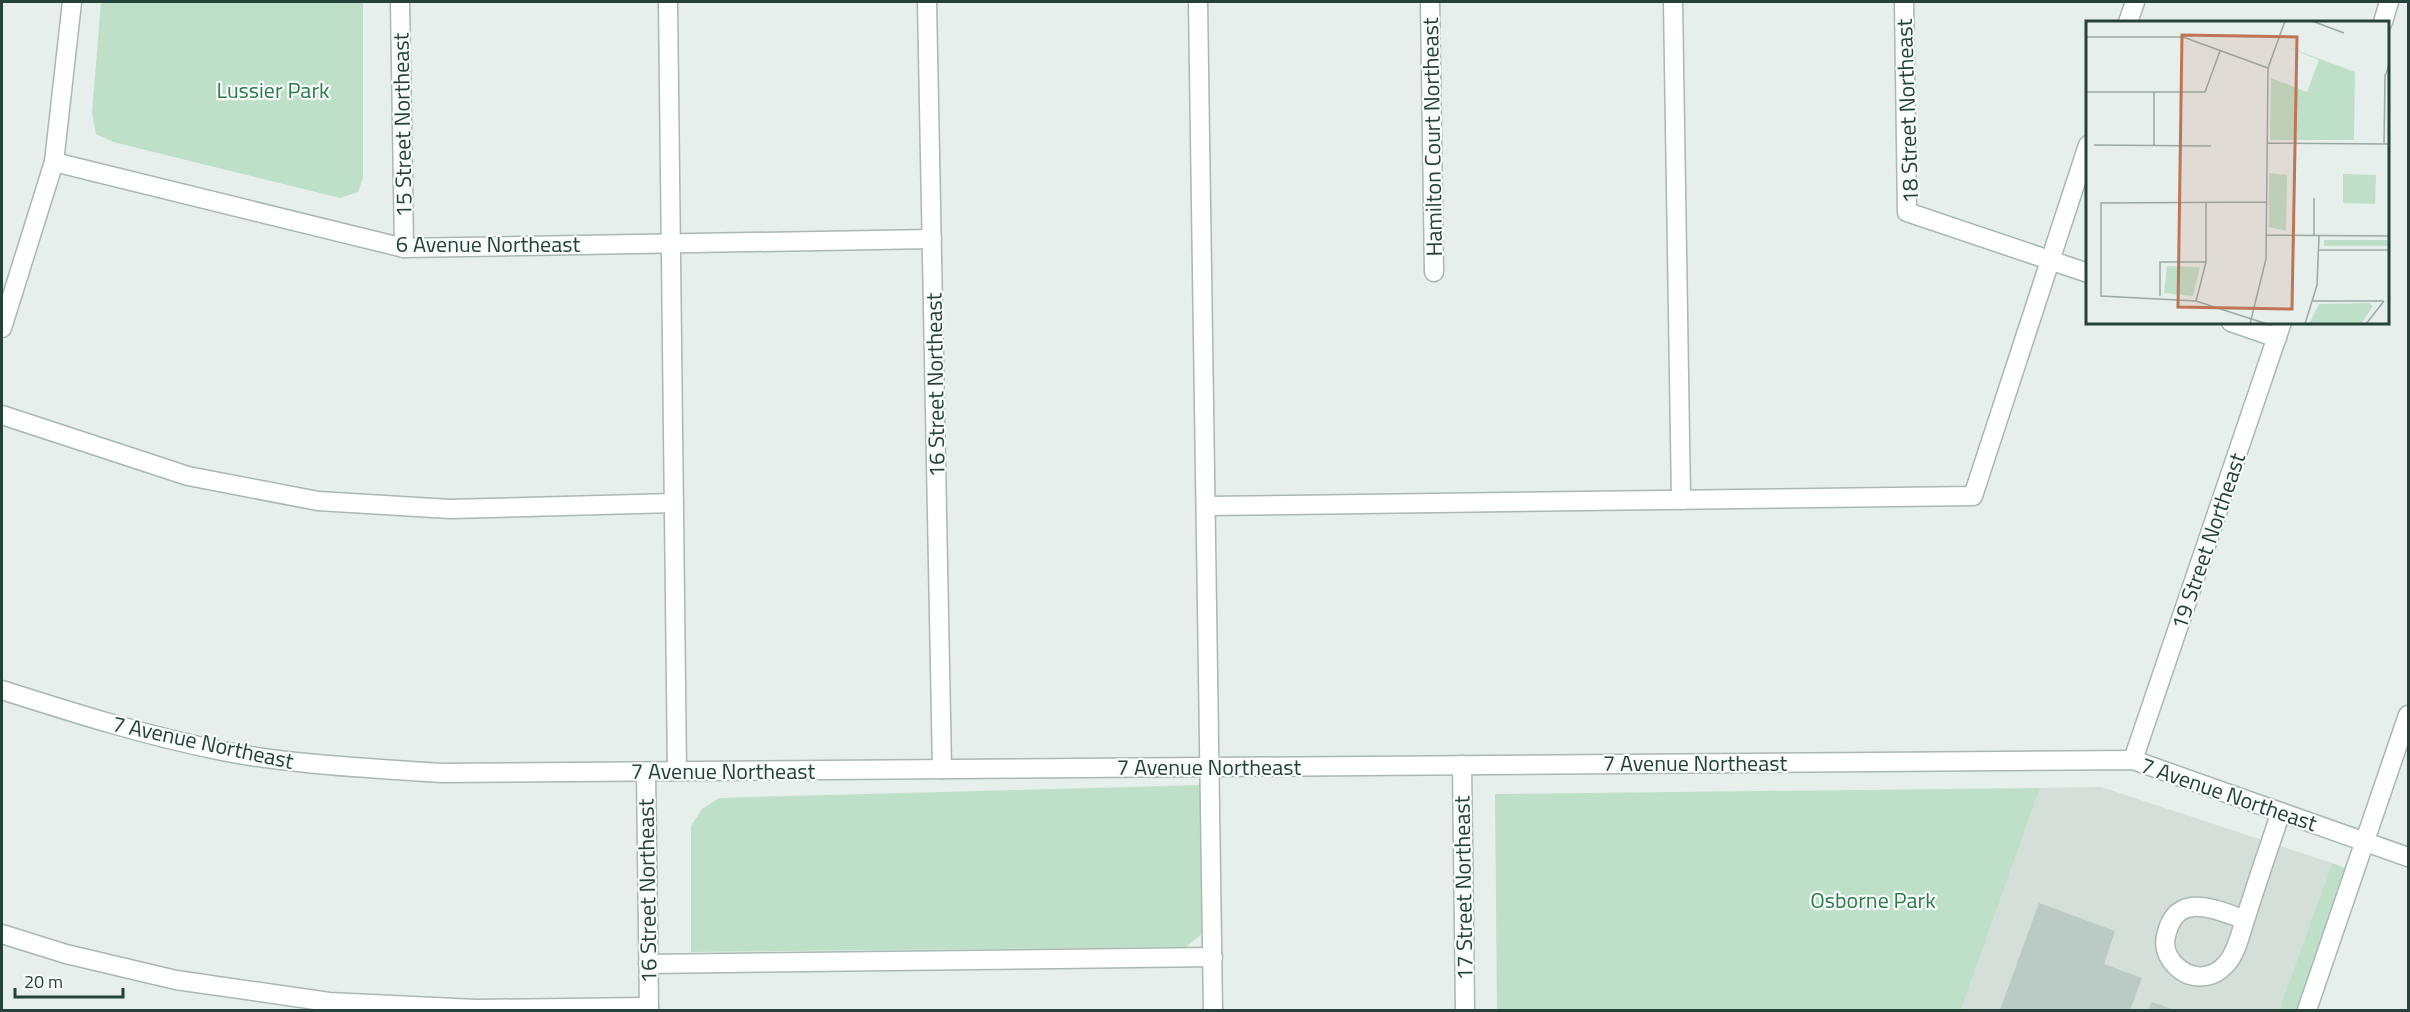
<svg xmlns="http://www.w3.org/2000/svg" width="2410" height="1012" viewBox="0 0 2410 1012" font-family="'Titillium Web',sans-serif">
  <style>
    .built { fill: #d4dfda }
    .green { fill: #bfe0c8 }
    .building { fill: #bbcac4 }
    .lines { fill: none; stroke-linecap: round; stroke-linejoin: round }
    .minor-casing { stroke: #a8b8b2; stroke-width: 21 }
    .minor { stroke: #fff; stroke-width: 18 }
    .labels { text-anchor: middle; stroke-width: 4.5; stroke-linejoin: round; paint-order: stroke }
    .park-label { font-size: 22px; fill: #2d7a4b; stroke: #f7fbf9 }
    .street-label { font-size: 22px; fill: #24423a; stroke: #f7fbf9 }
    .inset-road { fill: none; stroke: #98aaa4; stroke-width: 1.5 }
    .view { fill: #c07456; fill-opacity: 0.15; stroke: #c07456; stroke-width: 3 }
    .inset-edge { fill: none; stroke: #24423a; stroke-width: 3 }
  </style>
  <rect width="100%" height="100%" fill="#e6efeb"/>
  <polygon class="built" points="2101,787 2332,863 2279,1010 1961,1010 2040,788"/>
  <g class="green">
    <polygon points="101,2 363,2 363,178 358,192 340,198 113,142 96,134 92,113"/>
    <polygon points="1200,785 1202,934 1186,947 691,952 691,826 702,809 719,798"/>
    <polygon points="2040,788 1961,1010 1497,1010 1495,794"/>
    <polygon points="2332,863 2348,869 2298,1010 2279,1010"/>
  </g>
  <g class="building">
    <polygon points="2039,903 2115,931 2104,964 2142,978 2130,1010 2000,1010"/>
    <polygon points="2152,1002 2175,1010 2148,1010"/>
  </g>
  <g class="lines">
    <g class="minor-casing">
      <g id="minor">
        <polyline points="400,2 404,248"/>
        <polyline points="668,2 677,771"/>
        <polyline points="927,2 942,769"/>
        <polyline points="1198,2 1213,1010"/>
        <polyline points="1430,2 1434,272"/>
        <polyline points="1673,2 1681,500"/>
        <polyline points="1904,2 1907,212 2088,273"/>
        <polyline points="2128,22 2135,2"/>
        <polyline points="2383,22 2389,2"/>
        <polyline points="54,162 404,248 932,239"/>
        <polyline points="2231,322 2277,338"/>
        <polyline points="2,328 54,162 72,2"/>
        <polyline points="2,415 188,476 318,501 450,509 674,503"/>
        <polyline points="1206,506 1973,496 2088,145"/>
        <path d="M2,690c72,23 145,46 220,61 72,14 146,17 219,22l1692,-13 275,97"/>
        <polyline points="2133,760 2282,322"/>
        <polyline points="1462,765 1465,1010"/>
        <polyline points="646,772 649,1010"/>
        <path d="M2245,920c-27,-10 -67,-29 -78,12 -4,12 -1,24 8,33 15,16 38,15 52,-2 10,-11 14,-32 19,-46 11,-35 23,-70 35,-105"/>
        <polyline points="2,934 66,954 176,980 329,1002 476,1009 649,1007"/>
        <polyline points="648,964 1213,957"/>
        <polyline points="2307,1010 2408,715"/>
      </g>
    </g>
    <use href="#minor" class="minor"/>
  </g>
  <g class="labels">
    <g class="park-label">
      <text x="273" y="98">Lussier Park</text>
      <text x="1873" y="908">Osborne Park</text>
    </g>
    <g class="street-label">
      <text transform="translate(1907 111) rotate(-92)" y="8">18 Street Northeast</text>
      <text transform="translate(402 125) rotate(-91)" y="8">15 Street Northeast</text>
      <text transform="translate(1432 137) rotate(-91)" y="8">Hamilton Court Northeast</text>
      <text x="488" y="252">6 Avenue Northeast</text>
      <text transform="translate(935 385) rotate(-91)" y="8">16 Street Northeast</text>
      <text transform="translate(2208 541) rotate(-71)" y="8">19 Street Northeast</text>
      <text transform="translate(203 742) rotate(12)" y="8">7 Avenue Northeast</text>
      <text x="1695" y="771">7 Avenue Northeast</text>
      <text x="1209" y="775">7 Avenue Northeast</text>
      <text x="723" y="779">7 Avenue Northeast</text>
      <text transform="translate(2229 794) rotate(19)" y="8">7 Avenue Northeast</text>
      <text transform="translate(1463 888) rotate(-91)" y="8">17 Street Northeast</text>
      <text transform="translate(647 891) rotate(-91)" y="8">16 Street Northeast</text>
    </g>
  </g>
  <g transform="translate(2086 21)">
    <rect width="303" height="303" fill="#e6efeb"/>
    <path d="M194,23l75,28 -1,68h-84l1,-62 36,14 12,-32zM183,152l18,2 -1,56 -17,-4zM257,153l33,1 -1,29 -32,-1zM238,219h65v6h-65zM81,245l33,1 -7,29 -29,-3zM233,283l50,-1 4,3 -12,18h-52z" fill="#bfe0c8"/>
    <path class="inset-road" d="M226,0l32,12M0,16h97l85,31M0,71h119l15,-41M181,122l122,1M298,123l1,-68 4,-10M8,124l117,1M68,124v-53M180,181l-165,1v93l95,5 71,23M180,214l123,1M228,215v-38M233,229h70M74,275v-34h46M110,280l10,-39v-60M227,280h71M164,303l16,-65 2,-191 17,-47M219,303l12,-39 2,-49M280,303l18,-23"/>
    <path class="view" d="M96,14l115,2 -5,272 -114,-2z"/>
    <rect width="303" height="303" class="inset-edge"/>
  </g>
  <rect width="2410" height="1012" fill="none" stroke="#24423a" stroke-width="6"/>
  <path d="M15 988v9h108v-9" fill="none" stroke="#24423a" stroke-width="3"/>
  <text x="24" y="988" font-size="18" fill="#24423a" stroke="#f7fbf9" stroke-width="4.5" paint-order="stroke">20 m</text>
</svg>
